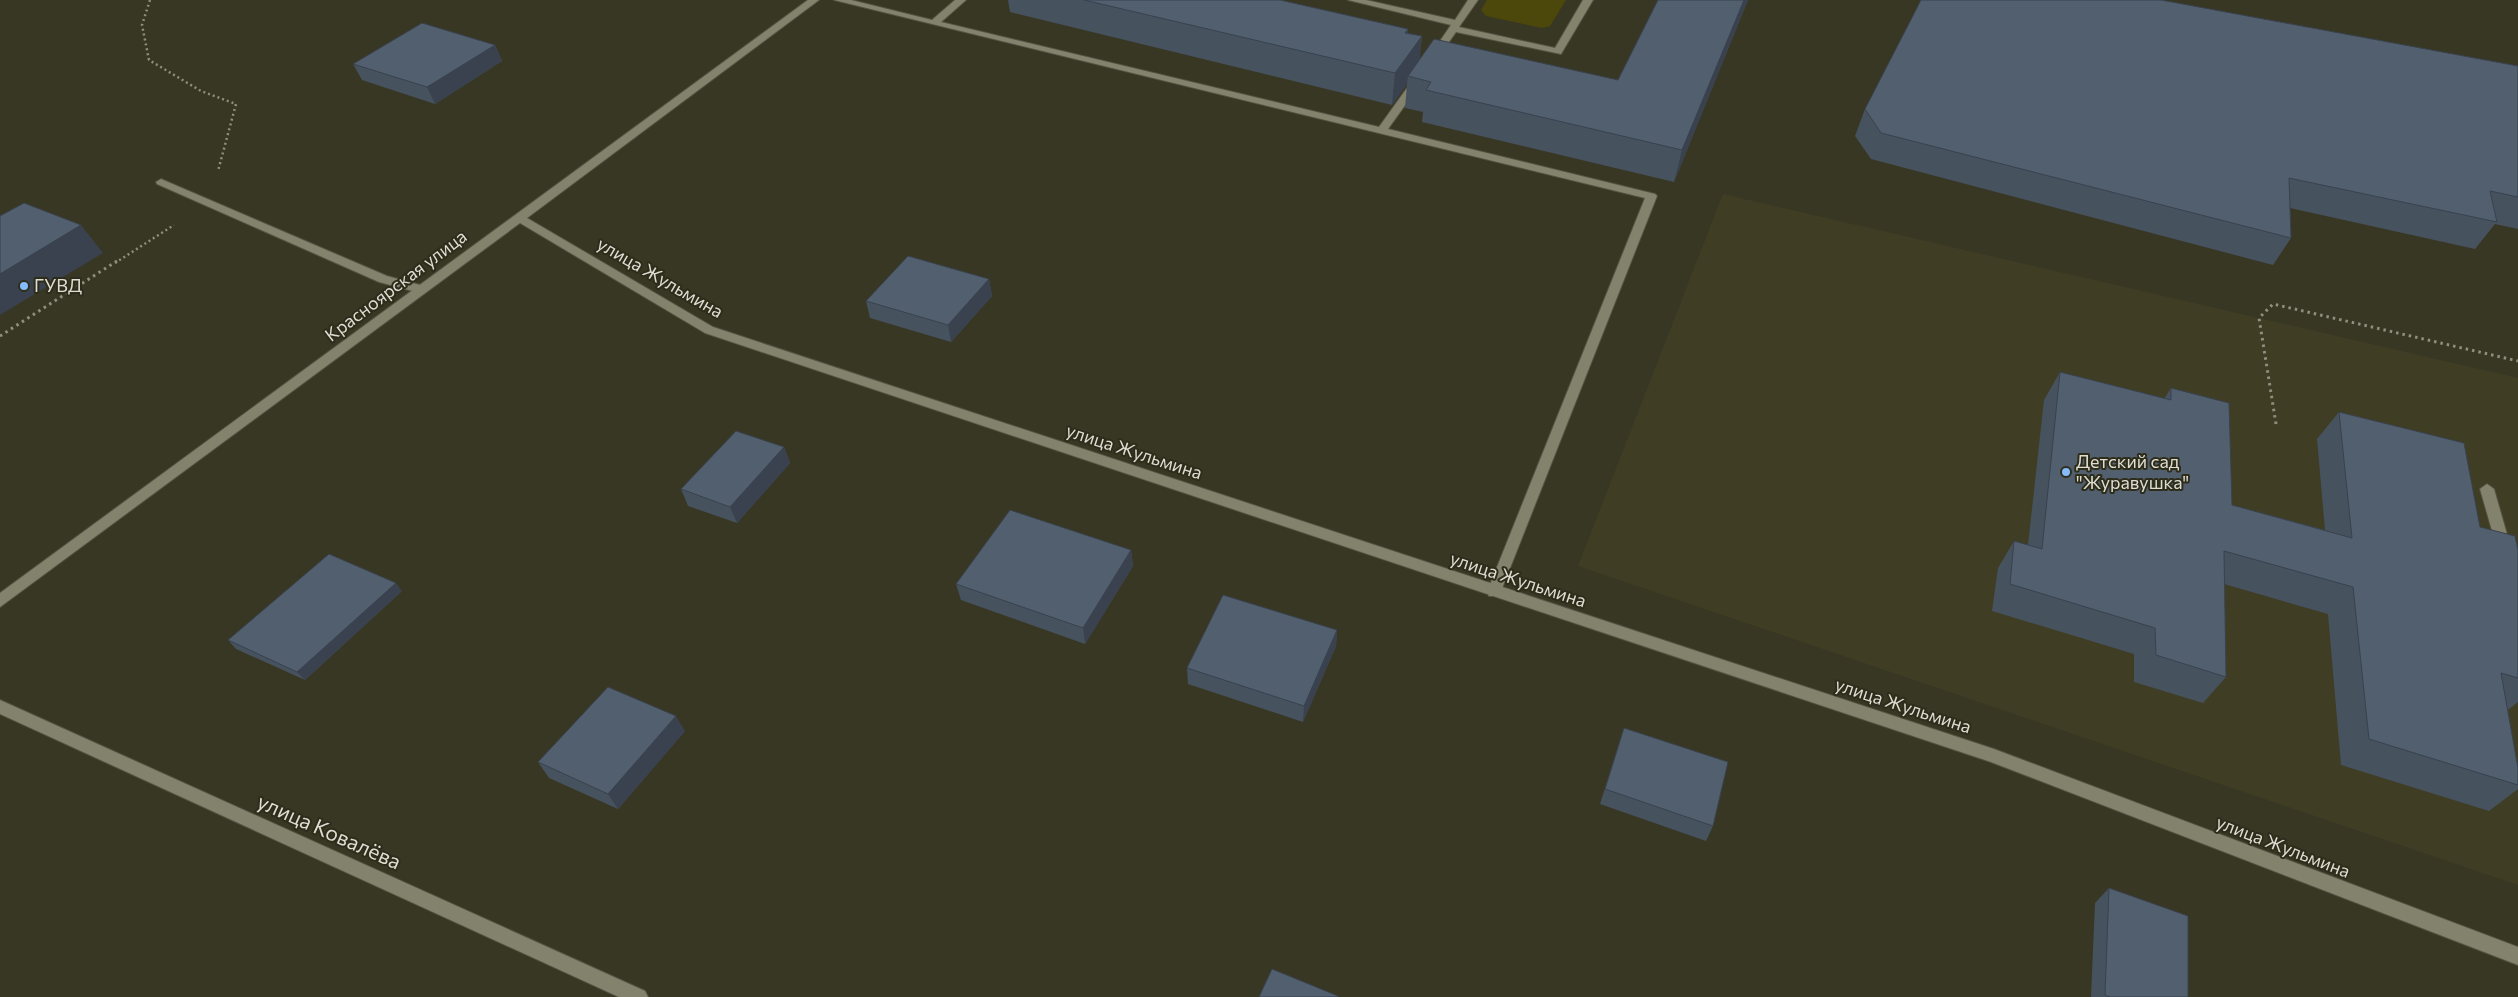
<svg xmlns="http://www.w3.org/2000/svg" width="2518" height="997" viewBox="0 0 2518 997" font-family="Commissioner,sans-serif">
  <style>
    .built { fill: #3f3d23 }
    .green { fill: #4c470b }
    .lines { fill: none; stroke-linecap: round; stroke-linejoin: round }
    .service-casing { stroke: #545343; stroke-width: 2 }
    .minor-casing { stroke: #545343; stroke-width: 2 }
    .path-far1 { stroke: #8f8e7f; stroke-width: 2.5; stroke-dasharray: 2 3; stroke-linecap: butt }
    .path { stroke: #8f8e7f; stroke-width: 3; stroke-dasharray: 2.5 4; stroke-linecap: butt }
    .service { fill: #83826d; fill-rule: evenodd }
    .minor { fill: #83826d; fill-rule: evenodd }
    .wall { fill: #47525f }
    .shaded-wall { fill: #39424e }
    .building { fill: #525f6f; stroke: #39424e }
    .poi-dot { fill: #85bbfb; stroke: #2e2c1a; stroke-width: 2 }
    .labels { text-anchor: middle; stroke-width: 4; stroke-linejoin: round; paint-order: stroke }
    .street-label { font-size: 18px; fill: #ddddd2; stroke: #2e2c1a }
    .poi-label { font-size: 18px; fill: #ddddd2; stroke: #2e2c1a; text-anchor: start }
    .near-street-label { font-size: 21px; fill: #ddddd2; stroke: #2e2c1a }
  </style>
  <rect width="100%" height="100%" fill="#383724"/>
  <polygon class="built" points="1723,194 2518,378 2518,885 1578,566"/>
  <polygon class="green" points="1487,0 1566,0 1550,26 1542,28 1486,16 1481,10"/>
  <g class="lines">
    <g class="service-casing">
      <g id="service">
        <polygon points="834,0 851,0 932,20 955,0 966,0 941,22 1379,127 1412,81 1416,80 1421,83 1388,129 1655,194 1657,196 1499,596 1489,596 1487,592 1645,198"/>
        <polygon points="1348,0 1366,0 1455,20 1468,0 1478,0 1459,27 1555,48 1583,0 1593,0 1561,54 1456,32 1437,59 1434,60 1429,57 1451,25"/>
        <polygon points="161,179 387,276 424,286 426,289 420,293 379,282 157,184 156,182"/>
        <polygon points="2487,484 2494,489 2511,548 2509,552 2499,552 2497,548 2480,489"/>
      </g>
    </g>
    <g class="minor-casing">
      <g id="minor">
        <polygon points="808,0 819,0 527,218 713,327 1994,749 2518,947 2518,965 1991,762 705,333 520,223 0,607 0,593"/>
        <polygon points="0,700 645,991 648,997 619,997 0,714"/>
      </g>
    </g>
    <g class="path-far1">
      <polyline points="150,0 142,25 149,60 201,91 236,104 218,171"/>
      <polyline points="115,263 174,225"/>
    </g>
    <g class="path">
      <polyline points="0,336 117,261"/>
      <polyline points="2276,424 2259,318 2273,304 2518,361"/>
    </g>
    <use href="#service" class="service"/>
    <use href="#minor" class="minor"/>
  </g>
  <g class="wall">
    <polygon points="1008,0 1280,0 1408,29 1408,33 1422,36 1419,60 1618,80 1658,0 1748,0 1674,182 1422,122 1423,112 1405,108 1407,84 1392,105 1010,12"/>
    <polygon points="495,45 502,61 435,104 362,80 353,64"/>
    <polygon points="2518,66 2518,229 2495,224 2475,249 2290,208 2291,238 2273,265 1871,159 1855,136 1865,109"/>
    <polygon points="989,279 992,296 951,342 870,318 866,301"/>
    <polygon points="2060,372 2164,399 2171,388 2232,505 2325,530 2317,439 2339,412 2480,527 2518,550 2518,702 2508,710 2518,768 2518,789 2489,811 2341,765 2328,614 2224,584 2226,677 2203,703 2134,682 2134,654 1992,611 1998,568 2014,541 2028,545 2044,400"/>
    <polygon points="784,447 790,463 737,523 688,506 681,489"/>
    <polygon points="1131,550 1133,566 1085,644 961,600 956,584"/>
    <polygon points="402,591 305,680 236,649 228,640"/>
    <polygon points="1337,630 1336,646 1303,722 1188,684 1187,668"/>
    <polygon points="1624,728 1713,826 1706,841 1600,804"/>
    <polygon points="685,731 618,809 549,778 538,762"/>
    <polygon points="2109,888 2188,997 2091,997 2095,903"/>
  </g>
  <g class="shaded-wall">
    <polygon points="1744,0 1748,0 1674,182 1682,150"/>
    <polygon points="1408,29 1405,59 1422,36 1419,68 1408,76 1407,84 1392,105 1395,73 1405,33"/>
    <polygon points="495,45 502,61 435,104 427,87"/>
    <polygon points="81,225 103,253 0,315 0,274"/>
    <polygon points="989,279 992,296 951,342 948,325"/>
    <polygon points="784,447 790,463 737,523 730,507"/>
    <polygon points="1131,550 1133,566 1085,644 1083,628"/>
    <polygon points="396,583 402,591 305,680 297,672"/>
    <polygon points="1337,630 1336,646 1303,722 1304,706"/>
    <polygon points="676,716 685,731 618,809 608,794"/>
  </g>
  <g class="building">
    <polygon points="1084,0 1280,0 1408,29 1405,33 1422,36 1395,73"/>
    <polygon points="1658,0 1744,0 1682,150 1426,90 1431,82 1408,76 1434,39 1618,80"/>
    <polygon points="1921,0 2161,0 2518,66 2518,197 2490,191 2497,222 2289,178 2291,238 1881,133 1865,109"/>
    <polygon points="422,23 495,45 427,87 353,64"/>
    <polygon points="24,203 81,225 0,274 0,216"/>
    <polygon points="908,256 989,279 948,325 866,301"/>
    <polygon points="2060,372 2171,400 2171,388 2229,403 2232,505 2352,538 2339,412 2464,443 2480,527 2515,536 2518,550 2518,678 2501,673 2518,768 2518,785 2369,739 2353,587 2224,551 2226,677 2156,655 2155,628 2010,584 2014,541 2042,549"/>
    <polygon points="736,431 784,447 730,507 681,489"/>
    <polygon points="1010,510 1131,550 1083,628 956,584"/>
    <polygon points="329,554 396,583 297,672 228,640"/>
    <polygon points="1223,595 1337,630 1304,706 1187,668"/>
    <polygon points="608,687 676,716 608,794 538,762"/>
    <polygon points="1624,728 1728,762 1713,826 1605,789"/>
    <polygon points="2109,888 2188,916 2188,997 2110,997 2105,995"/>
    <polygon points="1272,969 1338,996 1338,997 1259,997"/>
  </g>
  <g class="poi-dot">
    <circle cx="24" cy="286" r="5"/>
    <circle cx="2066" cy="472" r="5"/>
  </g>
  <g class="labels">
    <g class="street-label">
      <text transform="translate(660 278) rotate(30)" y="6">улица Жульмина</text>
      <text transform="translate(396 286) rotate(-37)" y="6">Красноярская улица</text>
      <text transform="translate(1134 452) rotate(18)" y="6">улица Жульмина</text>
      <text transform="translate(1518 580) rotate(18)" y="6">улица Жульмина</text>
      <text transform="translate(1903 706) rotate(18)" y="6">улица Жульмина</text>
      <text transform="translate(2283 847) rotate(21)" y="6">улица Жульмина</text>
    </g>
    <g class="poi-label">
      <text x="34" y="292">ГУВД</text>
      <text x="2076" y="468">Детский сад<tspan x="2076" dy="21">"Журавушка"</tspan></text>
    </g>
    <g class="near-street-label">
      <text transform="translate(329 832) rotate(24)" y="7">улица Ковалёва</text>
    </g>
  </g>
</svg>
